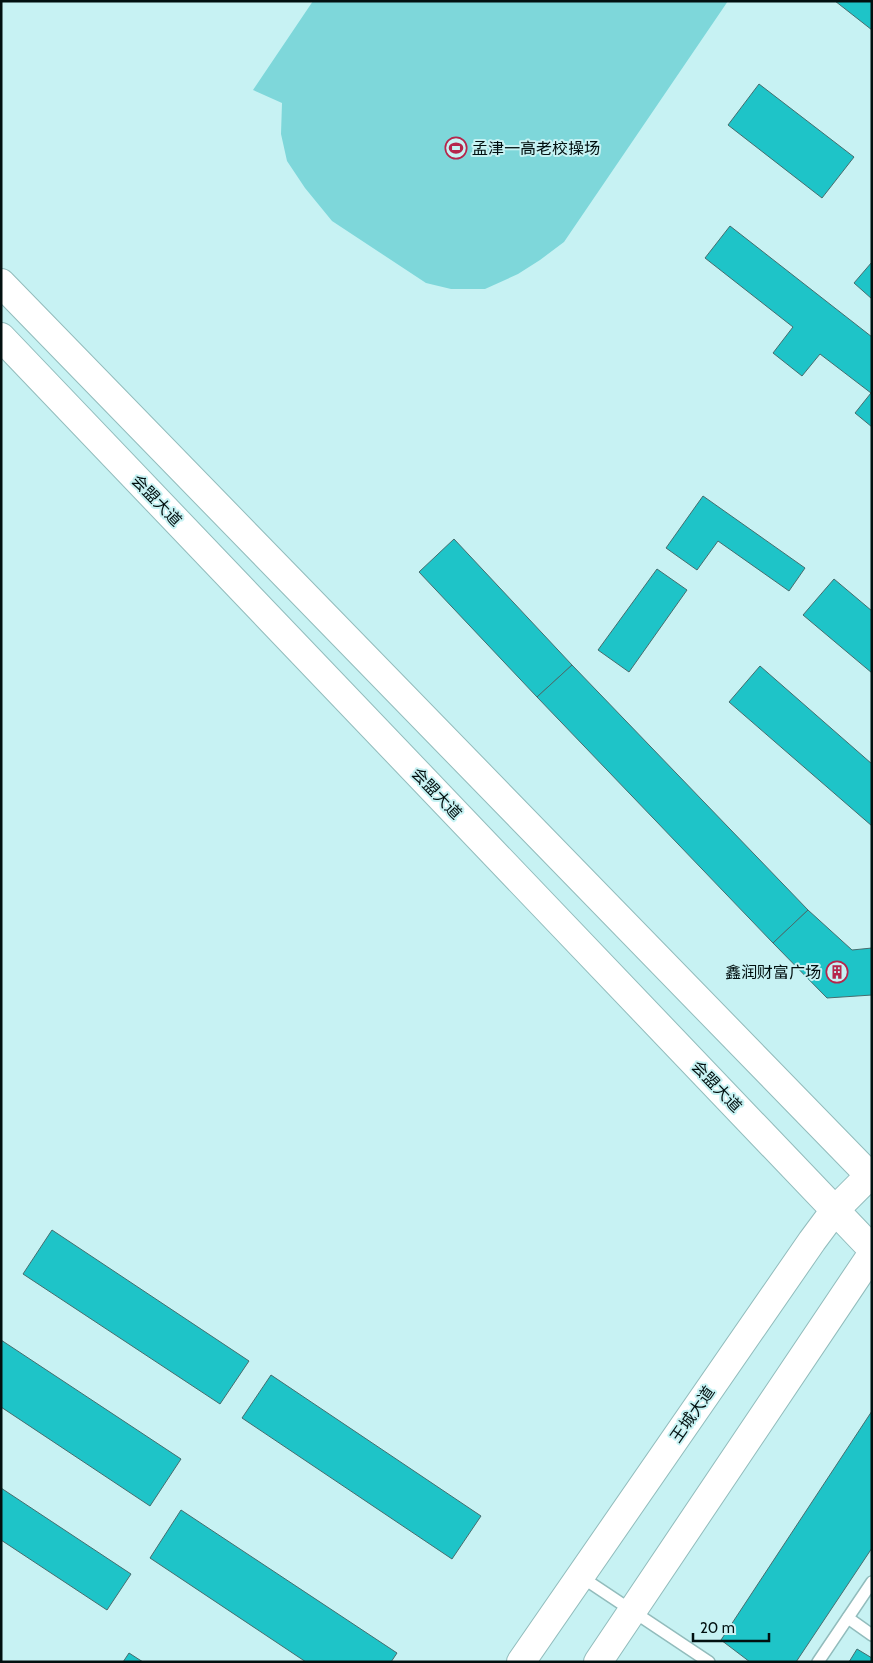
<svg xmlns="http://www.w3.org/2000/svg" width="873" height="1663" viewBox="0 0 873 1663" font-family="Cabin,'Noto Sans SC',sans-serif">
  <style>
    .green { fill: #7ed7da }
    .building { fill: #1ec4c8; stroke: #466d6e }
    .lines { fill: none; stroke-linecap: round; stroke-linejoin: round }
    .lane-casing { stroke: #92bcbc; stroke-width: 14 }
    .secondary-casing { stroke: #92bcbc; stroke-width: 30 }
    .primary-casing { stroke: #92bcbc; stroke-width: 30 }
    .lane { stroke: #fff; stroke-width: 11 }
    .secondary { stroke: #fff; stroke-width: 28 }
    .primary { stroke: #fff; stroke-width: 28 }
    .labels { text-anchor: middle; stroke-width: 4; stroke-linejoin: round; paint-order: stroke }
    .poi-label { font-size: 16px; fill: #021010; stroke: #c7f2f3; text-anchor: start }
    .street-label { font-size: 16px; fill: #021010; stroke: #c7f2f3 }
  </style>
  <rect width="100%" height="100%" fill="#c7f2f3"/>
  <polygon class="green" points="313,1 728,1 564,242 540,260 518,274 485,289 451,289 426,283 332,221 305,188 287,161 281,134 282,103 253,90"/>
  <g class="building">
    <polygon points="835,1 872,1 872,30"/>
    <polygon points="759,84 854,157 822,198 728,125"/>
    <polygon points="730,226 872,337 872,427 855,413 871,393 820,354 802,376 773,353 793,327 705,258"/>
    <polygon points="872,262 872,299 854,283"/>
    <polygon points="703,496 805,568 789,591 718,541 697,570 666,548"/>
    <polygon points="454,539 572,665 537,697 419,572"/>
    <polygon points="657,569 687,590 629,672 598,650"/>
    <polygon points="834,579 872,611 872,673 803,615"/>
    <polygon points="572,665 808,910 773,943 537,697"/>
    <polygon points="760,666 872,764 872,826 729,702"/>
    <polygon points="808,910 852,950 872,948 872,995 827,998 773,943"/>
    <polygon points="52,1230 249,1361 220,1404 23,1274"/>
    <polygon points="1,1340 181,1459 150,1506 1,1407"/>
    <polygon points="271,1375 481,1516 452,1559 242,1418"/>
    <polygon points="872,1411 872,1548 796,1662 750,1662 721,1640"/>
    <polygon points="1,1488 131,1574 107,1610 1,1540"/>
    <polygon points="181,1510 397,1653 391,1662 306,1662 150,1558"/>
    <polygon points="857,1649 872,1658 872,1662 849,1662"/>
    <polygon points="129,1653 143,1662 123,1662"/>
  </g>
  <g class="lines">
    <g class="lane-casing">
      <g id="lane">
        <polyline points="580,1576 709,1662"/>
        <polyline points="848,1618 872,1635"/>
        <polyline points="818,1662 872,1582"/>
      </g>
    </g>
    <g class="secondary-casing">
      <polyline id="secondary" points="835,1210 872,1173"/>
    </g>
    <g class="primary-casing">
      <g id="primary">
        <polyline points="1,283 872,1178"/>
        <polyline points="1,337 872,1249"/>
        <polyline points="521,1662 812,1241 835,1210"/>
        <polyline points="598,1662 872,1254"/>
      </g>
    </g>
    <use href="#lane" class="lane"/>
    <use href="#secondary" class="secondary"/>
    <use href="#primary" class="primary"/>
  </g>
  <defs>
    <g id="stadium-ring" transform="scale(1.125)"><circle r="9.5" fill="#c7f2f3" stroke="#b6254b" stroke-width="1.5"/><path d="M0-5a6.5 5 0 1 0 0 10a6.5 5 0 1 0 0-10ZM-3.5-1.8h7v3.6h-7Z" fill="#b6254b"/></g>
    <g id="building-ring" transform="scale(1.125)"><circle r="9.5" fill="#c7f2f3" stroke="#b6254b" stroke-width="1.5"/><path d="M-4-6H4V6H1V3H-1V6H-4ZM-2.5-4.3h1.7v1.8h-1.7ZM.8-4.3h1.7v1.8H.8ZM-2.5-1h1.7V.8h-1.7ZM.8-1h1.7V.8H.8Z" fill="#b6254b"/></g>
  </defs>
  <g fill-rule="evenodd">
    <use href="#stadium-ring" x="456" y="148"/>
    <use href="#building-ring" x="837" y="972"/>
  </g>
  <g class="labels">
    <g class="poi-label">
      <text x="472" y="154">孟津一高老校操场</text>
      <text x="821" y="978" text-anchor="end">鑫润财富广场</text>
    </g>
    <g class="street-label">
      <text transform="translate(157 500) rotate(46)" y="6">会盟大道</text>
      <text transform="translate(437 793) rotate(46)" y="6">会盟大道</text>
      <text transform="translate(717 1086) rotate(46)" y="6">会盟大道</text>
      <text transform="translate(692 1414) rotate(-55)" y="6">王城大道</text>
    </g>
  </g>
  <rect width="873" height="1663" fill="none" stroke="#021010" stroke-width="5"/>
  <path d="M693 1633v8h76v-8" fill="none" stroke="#021010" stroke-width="2.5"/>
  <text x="700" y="1633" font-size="15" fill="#021010" stroke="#c7f2f3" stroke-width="4" paint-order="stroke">20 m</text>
</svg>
